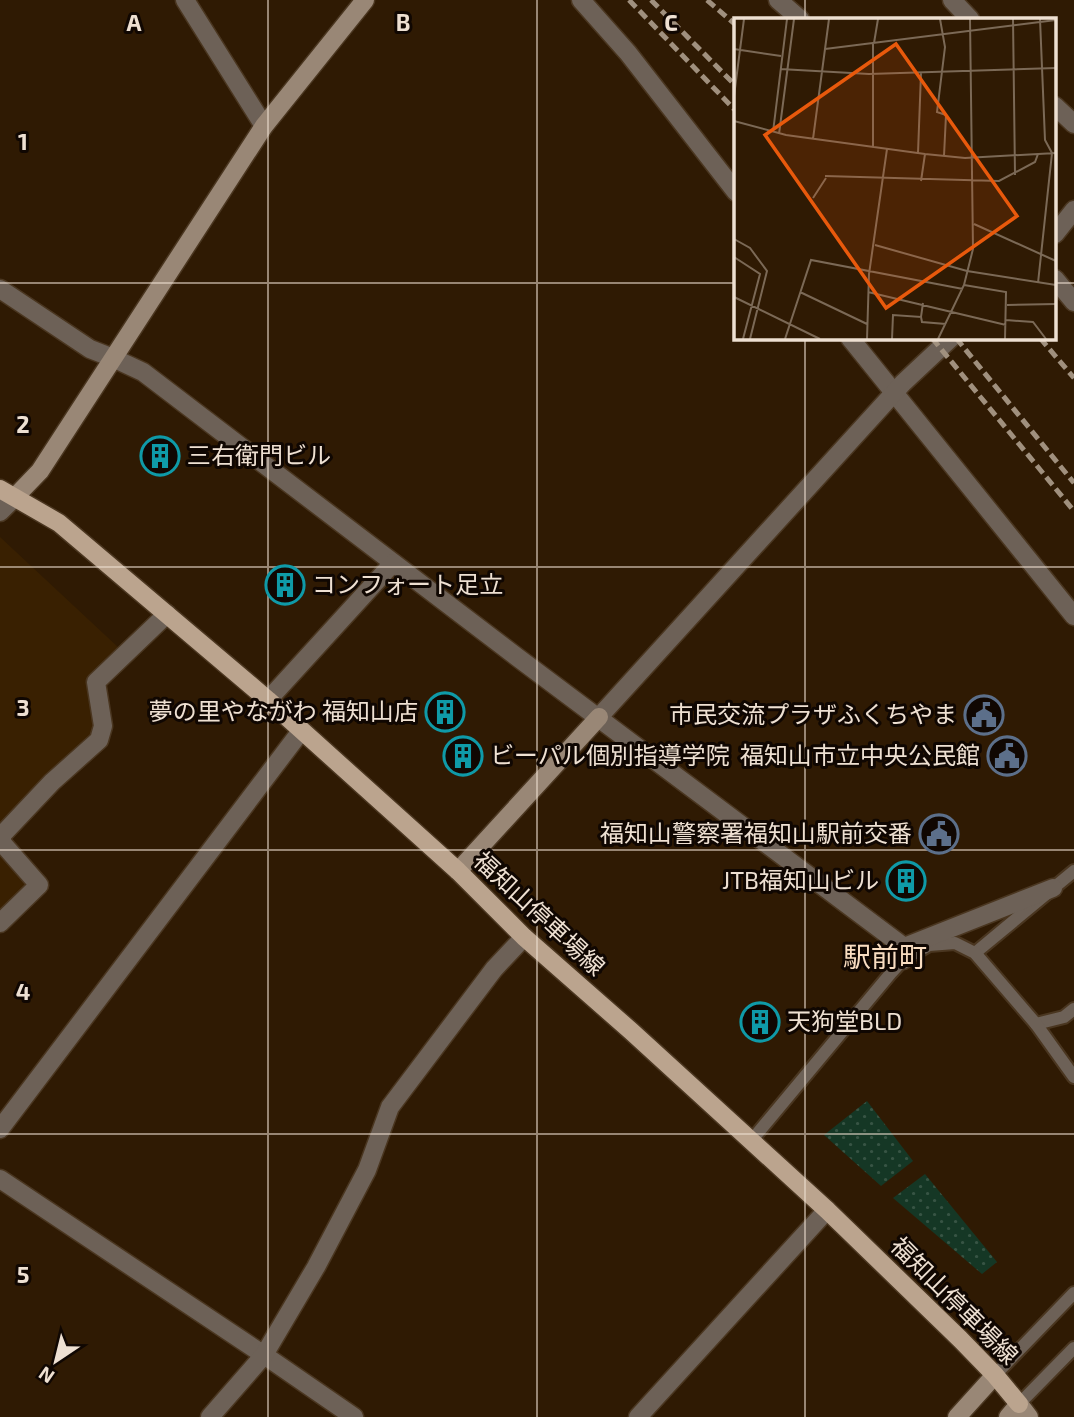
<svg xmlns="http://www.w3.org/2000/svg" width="1074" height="1417" viewBox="0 0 1074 1417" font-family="'Exo 2','Noto Sans JP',sans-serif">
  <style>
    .built { fill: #392001 }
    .grass { fill: url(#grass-dots) }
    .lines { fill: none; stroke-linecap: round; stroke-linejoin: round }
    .lane-casing { stroke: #4a3620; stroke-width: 16 }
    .street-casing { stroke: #4a3620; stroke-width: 21 }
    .secondary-casing { stroke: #4a3620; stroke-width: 21 }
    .primary-casing { stroke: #4a3620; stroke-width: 21 }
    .lane { stroke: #6d6157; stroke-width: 12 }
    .street { stroke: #6d6157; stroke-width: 18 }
    .secondary { stroke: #998776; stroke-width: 18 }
    .primary { stroke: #bba48e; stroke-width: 18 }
    .rail { stroke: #a0907e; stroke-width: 5; stroke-dasharray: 10 5; stroke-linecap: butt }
    .grid { fill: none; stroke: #eee0d2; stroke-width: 2; stroke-opacity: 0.55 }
    .labels { text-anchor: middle; stroke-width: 6; stroke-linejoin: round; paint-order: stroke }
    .poi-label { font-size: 24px; fill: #eee0d2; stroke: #100702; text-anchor: end }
    .street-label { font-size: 24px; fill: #eee0d2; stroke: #100702 }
    .quarter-label { font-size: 28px; fill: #f9ddc1; stroke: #100702 }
    .inset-road { fill: none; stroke: #7b6956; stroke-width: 2 }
    .view { fill: #e8590c; fill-opacity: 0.15; stroke: #e8590c; stroke-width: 3.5 }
    .inset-edge { fill: none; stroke: #eee0d2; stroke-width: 3.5 }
    .grid-label { font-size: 23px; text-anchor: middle; font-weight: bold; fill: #eee0d2; stroke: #100702; stroke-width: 6; stroke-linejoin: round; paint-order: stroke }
  </style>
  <defs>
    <pattern id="grass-dots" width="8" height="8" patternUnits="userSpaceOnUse" patternTransform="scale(1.75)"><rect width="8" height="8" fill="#153725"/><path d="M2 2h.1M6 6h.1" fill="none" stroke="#375444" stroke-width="1.8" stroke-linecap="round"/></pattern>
  </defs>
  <rect width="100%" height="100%" fill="#2f1a03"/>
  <g class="built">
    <polygon points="0,537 120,649 88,681 96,727 92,740 0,830"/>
    <polygon points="0,848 33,884 0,917"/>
  </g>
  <g class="grass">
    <polygon points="867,1101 913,1161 881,1186 824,1135"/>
    <polygon points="925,1174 997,1262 982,1274 893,1198"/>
  </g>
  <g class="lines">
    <g class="lane-casing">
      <g id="lane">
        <polyline points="975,953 1074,871"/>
        <polyline points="1036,1024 1064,1017 1074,1009"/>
        <polyline points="751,1141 891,973 903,960 929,945 955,943 975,953 1036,1024 1074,1077"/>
        <polyline points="995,1375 1074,1293"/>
        <polyline points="1019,1404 1074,1348"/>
      </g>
    </g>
    <g class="street-casing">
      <g id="street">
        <polyline points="185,0 264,126"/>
        <polyline points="581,0 628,53 736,192"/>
        <polyline points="778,0 800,19"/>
        <polyline points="952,0 970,19"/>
        <polyline points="1055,106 1074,124"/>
        <polyline points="1055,234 1074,210"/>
        <polyline points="1055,279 1074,302"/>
        <polyline points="0,289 90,349 113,358 143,372 517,657 904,947 903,960"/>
        <polyline points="850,338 1074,616"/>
        <polyline points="0,512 15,497"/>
        <polyline points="268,700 393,563"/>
        <polyline points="599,717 903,383 951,338"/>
        <polyline points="0,923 39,885 3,844 1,836 52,782 99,740 103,726 96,682 167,614"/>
        <polyline points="904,947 1053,888"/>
        <polyline points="0,1129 301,731"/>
        <polyline points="0,1179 264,1355 354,1417"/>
        <polyline points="210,1417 264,1355 316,1267 367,1170 390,1107 494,969 524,937"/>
        <polyline points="638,1417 827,1210"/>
      </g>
    </g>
    <g class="secondary-casing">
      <g id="secondary">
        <polyline points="15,497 40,471 264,126 365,0"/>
        <polyline points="458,871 599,717"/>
        <polyline points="957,1417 995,1375"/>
        <polyline points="1008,1417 1019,1404 1029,1417"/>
      </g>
    </g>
    <g class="primary-casing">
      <polyline id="primary" points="0,489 59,523 268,700 458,871 524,937 631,1031 827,1210 960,1339 995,1375 1019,1404"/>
    </g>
    <use href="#lane" class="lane"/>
    <use href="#street" class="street"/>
    <use href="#secondary" class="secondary"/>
    <use href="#primary" class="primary"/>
    <g class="rail">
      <polyline points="629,0 736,111"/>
      <polyline points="651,0 736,86"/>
      <polyline points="707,0 736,25"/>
      <polyline points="932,338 1074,511"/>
      <polyline points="956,338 1074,483"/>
      <polyline points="1040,338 1074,378"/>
    </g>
  </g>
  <path class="grid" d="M268,0v1417M537,0v1417M805,0v19M0,283h736M1055,283h19M805,338v1079M0,567h1074M0,850h1074M0,1134h1074"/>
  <defs>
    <g id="building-ring" transform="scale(2.0125)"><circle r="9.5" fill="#100702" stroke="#0f9aa8" stroke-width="1.5"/><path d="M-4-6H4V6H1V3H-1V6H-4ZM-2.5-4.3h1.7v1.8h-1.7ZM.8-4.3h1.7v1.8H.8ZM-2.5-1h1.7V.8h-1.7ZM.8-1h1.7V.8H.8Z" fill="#0f9aa8"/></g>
    <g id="civic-ring" transform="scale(2.0125)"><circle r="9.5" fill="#100702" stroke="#5c6f8a" stroke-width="1.5"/><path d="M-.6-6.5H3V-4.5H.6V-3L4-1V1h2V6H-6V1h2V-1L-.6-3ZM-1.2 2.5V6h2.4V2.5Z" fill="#5c6f8a"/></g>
  </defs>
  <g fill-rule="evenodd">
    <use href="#building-ring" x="160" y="456"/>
    <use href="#building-ring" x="285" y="585"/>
    <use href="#building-ring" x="445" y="712"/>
    <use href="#civic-ring" x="984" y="715"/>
    <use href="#building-ring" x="463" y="756"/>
    <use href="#civic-ring" x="1007" y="756"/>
    <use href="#civic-ring" x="939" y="834"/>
    <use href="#building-ring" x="906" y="881"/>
    <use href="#building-ring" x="760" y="1022"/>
  </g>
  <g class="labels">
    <g class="poi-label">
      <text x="187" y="464" text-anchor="start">三右衛門ビル</text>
      <text x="312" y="593" text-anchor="start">コンフォート足立</text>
      <text x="418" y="720">夢の里やながわ 福知山店</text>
      <text x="957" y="723">市民交流プラザふくちやま</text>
      <text x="490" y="764" text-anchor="start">ビーパル個別指導学院</text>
      <text x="980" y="764">福知山市立中央公民館</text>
      <text x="912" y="842">福知山警察署福知山駅前交番</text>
      <text x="879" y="889">JTB福知山ビル</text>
      <text x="787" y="1030" text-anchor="start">天狗堂BLD</text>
    </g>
    <g class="street-label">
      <text transform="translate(539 914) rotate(43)" y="8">福知山停車場線</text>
      <text transform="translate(954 1301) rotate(45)" y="8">福知山停車場線</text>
    </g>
    <g class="quarter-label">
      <text x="885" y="967">駅前町</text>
    </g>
  </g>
  <g transform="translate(734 18)">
    <rect width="322" height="322" fill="#2f1a03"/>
    <path class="inset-road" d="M206,1l5,28 -8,65 9,3 -2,41M279,1l2,156M140,25l4,-24M139,26v103M0,31l47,7M91,31l231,-29M46,51l89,5 187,-6M0,78l10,-77M0,103l52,14 139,19 40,4 91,-5M39,114l14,-113M45,116l15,-115M79,121l16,-120M184,135l3,-80M91,158l174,5 36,-19 3,-8M187,163l4,-27M79,180l13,-20M240,206l82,37M0,221l16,9 17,23 -17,68M141,227l92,26 89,14M0,239l26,17 -17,65M304,265l14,-130 -7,-13 -5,-121M230,267l42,7 -1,47M66,274l67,32M134,274l138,33M0,279l86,42M273,287l49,-1M187,299l1,5 24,2M272,302l27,2 13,17M51,321l26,-79 152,29M133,321l2,-65 18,-125M158,321l1,-24 28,2 2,-14M204,321l26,-54 9,-36 -3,-230"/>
    <path class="view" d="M162,26l121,172 -131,92 -121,-173z"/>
    <rect width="322" height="322" class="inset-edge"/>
  </g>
  <g class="grid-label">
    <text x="134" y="31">A</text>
    <text x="403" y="31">B</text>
    <text x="671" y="31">C</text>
    <text x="23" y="150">1</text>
    <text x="23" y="433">2</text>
    <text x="23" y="716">3</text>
    <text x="23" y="1000">4</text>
    <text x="23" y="1283">5</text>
  </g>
  <g transform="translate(56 1361) rotate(215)" stroke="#100702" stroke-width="5" paint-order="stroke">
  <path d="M0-5L12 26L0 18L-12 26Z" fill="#eee0d2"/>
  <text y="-10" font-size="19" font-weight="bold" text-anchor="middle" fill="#eee0d2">N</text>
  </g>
</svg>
